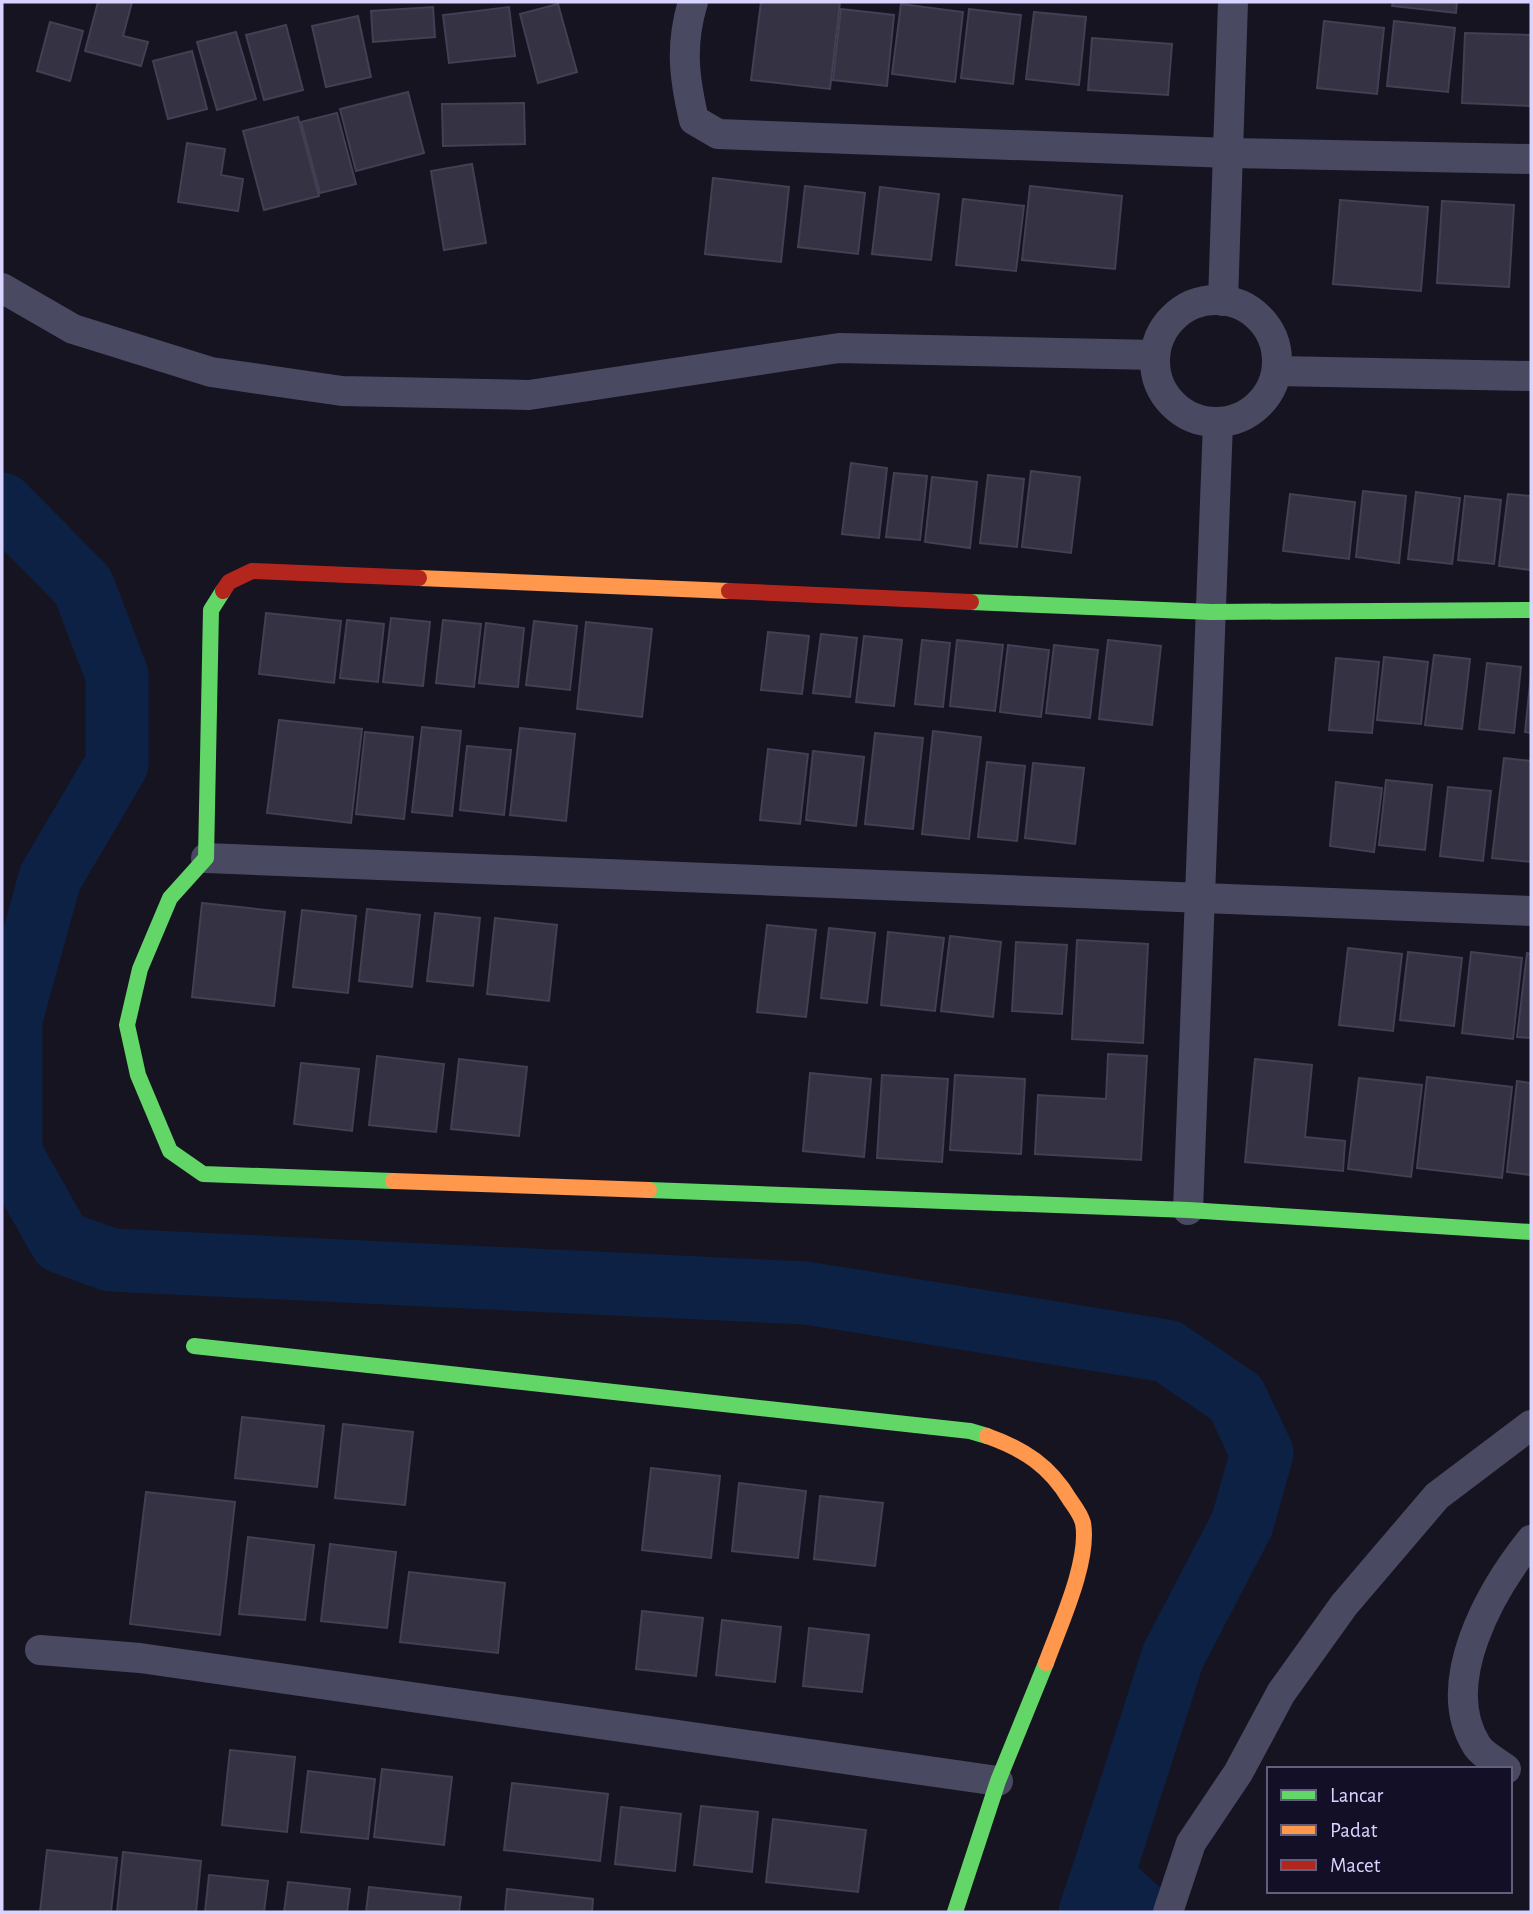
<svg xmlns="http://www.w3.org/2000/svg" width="1533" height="1914" viewBox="0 0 1533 1914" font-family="'Alegreya Sans',sans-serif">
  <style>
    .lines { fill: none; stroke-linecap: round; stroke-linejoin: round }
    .river { stroke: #0d2144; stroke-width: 63 }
    .building { fill: #343243; stroke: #433f54; stroke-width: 2 }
    .street { stroke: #4a4962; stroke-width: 30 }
    .fast { stroke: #63d668; stroke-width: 16 }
    .slow { stroke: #ff974d; stroke-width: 16 }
    .jam { stroke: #b3261e; stroke-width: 16 }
  </style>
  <rect width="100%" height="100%" fill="#161421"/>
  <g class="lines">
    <g class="river">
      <polyline points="2,504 83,586 117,675 117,764 50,878 11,1019 11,1154 61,1242 111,1260 806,1293 1167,1351 1236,1398 1262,1453 1242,1524 1173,1656 1102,1877"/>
      <polyline points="1090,1912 1102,1877 1140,1912"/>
    </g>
  </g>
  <g class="building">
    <polygon points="98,2 132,2 123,36 148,42 141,66 85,51"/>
    <polygon points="761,2 840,2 830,89 751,80"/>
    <polygon points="1393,2 1457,2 1456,13 1392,6"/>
    <polygon points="558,4 577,72 538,83 520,14"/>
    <polygon points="901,4 963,12 955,82 892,74"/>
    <polygon points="433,7 435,37 373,42 371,11"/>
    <polygon points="509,7 515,56 449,63 443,15"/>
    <polygon points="841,9 894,15 887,86 833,80"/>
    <polygon points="969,9 1021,15 1013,84 961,78"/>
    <polygon points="1034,12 1086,17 1079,85 1026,79"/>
    <polygon points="358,16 371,77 326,87 312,26"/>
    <polygon points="1324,21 1384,28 1377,94 1317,88"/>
    <polygon points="1394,21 1455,28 1448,92 1387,86"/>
    <polygon points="50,22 83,31 70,81 37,71"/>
    <polygon points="286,25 303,90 264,100 246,35"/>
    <polygon points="236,32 256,99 217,110 197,42"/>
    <polygon points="1465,33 1531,35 1530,106 1462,103"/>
    <polygon points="1092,38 1172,44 1168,95 1088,90"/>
    <polygon points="192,51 207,109 168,119 153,61"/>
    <polygon points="408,92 424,153 356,171 340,109"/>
    <polygon points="524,103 525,144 443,146 442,104"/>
    <polygon points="337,113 356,184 320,193 301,122"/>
    <polygon points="298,117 319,196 264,210 243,131"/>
    <polygon points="187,143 225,149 221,175 243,179 238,211 178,202"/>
    <polygon points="472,164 486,243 444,250 431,171"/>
    <polygon points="713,178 789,187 781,262 705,254"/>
    <polygon points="805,186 865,193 858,254 798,247"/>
    <polygon points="1030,186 1122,196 1115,269 1022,260"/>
    <polygon points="880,187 939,194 931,260 872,254"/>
    <polygon points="963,199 1024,206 1016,271 956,265"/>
    <polygon points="1340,200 1428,207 1421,291 1333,284"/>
    <polygon points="1442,201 1514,205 1509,287 1437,283"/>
    <polygon points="851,463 887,468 879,538 842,534"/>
    <polygon points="1031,471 1080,477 1071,553 1022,547"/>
    <polygon points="894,473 927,476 920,540 886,537"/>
    <polygon points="988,475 1024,479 1017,547 980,543"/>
    <polygon points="932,477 977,482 970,548 925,542"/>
    <polygon points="1363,491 1406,496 1399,563 1356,557"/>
    <polygon points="1416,492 1460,498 1452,564 1408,559"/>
    <polygon points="1290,494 1355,502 1349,559 1283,551"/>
    <polygon points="1508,494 1531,496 1531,570 1499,566"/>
    <polygon points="1465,496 1501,500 1494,564 1458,560"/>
    <polygon points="266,613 341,621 334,683 259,674"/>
    <polygon points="391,618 430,622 423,686 383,682"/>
    <polygon points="347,620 384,624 378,682 340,678"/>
    <polygon points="443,620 481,624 474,687 436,683"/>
    <polygon points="534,621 577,626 570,690 526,685"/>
    <polygon points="586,622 652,629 642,717 577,709"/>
    <polygon points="486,623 524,628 518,687 479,683"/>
    <polygon points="768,632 809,636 802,694 761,690"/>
    <polygon points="821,634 857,638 850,697 813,693"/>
    <polygon points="864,636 902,640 894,706 856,702"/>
    <polygon points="922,640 950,643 943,707 915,704"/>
    <polygon points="957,640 1003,645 995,711 950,706"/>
    <polygon points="1108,640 1161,646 1152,725 1099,719"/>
    <polygon points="1008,645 1049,650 1041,717 1000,712"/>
    <polygon points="1054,645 1098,650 1090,718 1046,713"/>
    <polygon points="1434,655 1470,659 1462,729 1425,725"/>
    <polygon points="1384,657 1428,662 1421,724 1377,720"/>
    <polygon points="1336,658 1379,662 1372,733 1329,730"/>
    <polygon points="1487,663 1521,667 1514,733 1479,729"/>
    <polygon points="1531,674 1531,733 1525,732"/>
    <polygon points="279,720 362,729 351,823 267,813"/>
    <polygon points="422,727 461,731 452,816 412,812"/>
    <polygon points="520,728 575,734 566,821 510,815"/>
    <polygon points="933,731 981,737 969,839 922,834"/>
    <polygon points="365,732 413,737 404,819 356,814"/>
    <polygon points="875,733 923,738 913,829 865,824"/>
    <polygon points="467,746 511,750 504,815 460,810"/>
    <polygon points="768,749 808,754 800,824 760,820"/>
    <polygon points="813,751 864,757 856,826 806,820"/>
    <polygon points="1504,758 1531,761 1531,862 1492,858"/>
    <polygon points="987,762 1025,766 1017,841 978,837"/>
    <polygon points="1033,763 1084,768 1075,844 1025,838"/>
    <polygon points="1386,780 1432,785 1425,850 1379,845"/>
    <polygon points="1336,782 1382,788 1374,852 1330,846"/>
    <polygon points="1448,787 1491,791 1483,861 1440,856"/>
    <polygon points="202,903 285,912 274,1006 192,997"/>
    <polygon points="367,909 420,915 412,987 359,981"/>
    <polygon points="302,910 356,916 348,993 293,987"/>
    <polygon points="435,913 480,918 473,986 427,981"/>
    <polygon points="495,918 557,925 549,1001 487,994"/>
    <polygon points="767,925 816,930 806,1017 757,1012"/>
    <polygon points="829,928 875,933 867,1003 821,998"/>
    <polygon points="888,932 944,938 935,1011 881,1005"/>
    <polygon points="950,936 1001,942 993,1017 941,1011"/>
    <polygon points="1077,940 1148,944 1143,1043 1072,1039"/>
    <polygon points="1016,942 1067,945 1062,1014 1012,1011"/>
    <polygon points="1348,948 1402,954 1393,1031 1339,1025"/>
    <polygon points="1408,952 1462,958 1454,1026 1400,1020"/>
    <polygon points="1471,952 1522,958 1513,1039 1462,1033"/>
    <polygon points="1527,953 1531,954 1531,1038 1517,1037"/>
    <polygon points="1108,1054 1147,1056 1141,1160 1035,1154 1038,1095 1106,1099"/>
    <polygon points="377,1056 444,1064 436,1132 369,1125"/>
    <polygon points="459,1059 527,1067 519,1136 451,1129"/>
    <polygon points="1255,1059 1312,1065 1305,1137 1345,1141 1343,1171 1245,1162"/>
    <polygon points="301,1063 359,1069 352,1131 294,1124"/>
    <polygon points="810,1073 871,1079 864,1157 803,1151"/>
    <polygon points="882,1075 948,1079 942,1162 877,1158"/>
    <polygon points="955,1075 1025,1079 1021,1154 950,1150"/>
    <polygon points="1427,1077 1512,1087 1502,1178 1417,1168"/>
    <polygon points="1359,1078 1422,1085 1411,1177 1348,1169"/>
    <polygon points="1517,1081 1531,1083 1531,1175 1507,1172"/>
    <polygon points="242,1417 324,1426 317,1487 235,1478"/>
    <polygon points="343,1424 413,1432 405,1505 335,1498"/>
    <polygon points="651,1468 720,1476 711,1558 642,1550"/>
    <polygon points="739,1483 806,1491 798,1558 732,1551"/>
    <polygon points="146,1492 235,1502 220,1635 130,1624"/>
    <polygon points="820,1496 883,1503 875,1566 814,1559"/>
    <polygon points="248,1537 314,1545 305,1620 239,1614"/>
    <polygon points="330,1544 396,1552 387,1628 321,1621"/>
    <polygon points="409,1572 505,1583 498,1653 400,1642"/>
    <polygon points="642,1611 703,1618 696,1676 636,1669"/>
    <polygon points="722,1620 781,1627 775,1682 716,1675"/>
    <polygon points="809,1628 869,1635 862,1692 803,1686"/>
    <polygon points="230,1750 295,1757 287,1832 222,1825"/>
    <polygon points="382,1769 452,1777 444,1845 374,1837"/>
    <polygon points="308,1771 375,1779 368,1839 301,1832"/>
    <polygon points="512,1783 608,1794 600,1861 504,1850"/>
    <polygon points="701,1806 758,1812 752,1872 694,1865"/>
    <polygon points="621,1807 681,1814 675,1871 615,1864"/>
    <polygon points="773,1819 866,1830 858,1892 766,1882"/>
    <polygon points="47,1850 117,1858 111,1912 40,1912"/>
    <polygon points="123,1852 201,1861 196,1912 117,1912"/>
    <polygon points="209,1875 268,1881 264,1912 205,1912"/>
    <polygon points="288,1882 350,1889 347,1912 284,1912"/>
    <polygon points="369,1887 461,1897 459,1912 366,1912"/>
    <polygon points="507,1889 593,1899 592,1912 505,1912"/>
  </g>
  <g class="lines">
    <g class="street">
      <path d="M693,2c-13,43 -9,75 1,118l24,14 511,19 302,6"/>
      <polyline points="2,288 73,329 211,372 342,391 529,395 839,348 1155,355"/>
      <circle cx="1216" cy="361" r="61"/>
      <polyline points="1223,301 1233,2"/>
      <polyline points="1277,371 1531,376"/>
      <polyline points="206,858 1531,911"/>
      <polyline points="1188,1210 1218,423"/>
      <polyline points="40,1650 140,1658 998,1781"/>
      <path d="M1506,1769c-9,-7 -23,-14 -29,-23 -40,-63 14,-156 54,-206"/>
      <polyline points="1168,1912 1191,1843 1238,1773 1281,1693 1344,1605 1437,1496 1531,1425"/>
    </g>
    <g class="fast">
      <polyline points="223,591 211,610 206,858 170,898 140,969 127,1025 138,1075 170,1151 203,1174 393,1181"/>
      <polyline points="971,602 1211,612 1531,610"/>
      <polyline points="649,1190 1188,1210 1531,1232"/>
      <polyline points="194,1346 970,1431 987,1436"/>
      <polyline points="955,1912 998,1781 1046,1663"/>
    </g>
    <g class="slow">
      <polyline points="419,578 729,591"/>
      <polyline points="393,1181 649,1190"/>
      <path d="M987,1436c37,13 63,30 83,64 5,7 11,15 13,23 7,38 -24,104 -37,140"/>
    </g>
    <g class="jam">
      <polyline points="223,591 229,582 252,571 419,578"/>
      <polyline points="729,591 971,602"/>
    </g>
  </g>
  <rect width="1533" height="1914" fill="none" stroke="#d9d4ff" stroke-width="7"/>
  <rect x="1267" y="1767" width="245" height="126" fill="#130f26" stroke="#625e7d" stroke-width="2"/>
  <rect x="1281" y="1790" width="35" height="10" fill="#63d668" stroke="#625e7d" stroke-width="2"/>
  <text x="1330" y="1802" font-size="21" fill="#d9d4ff">Lancar</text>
  <rect x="1281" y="1825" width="35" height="10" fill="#ff974d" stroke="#625e7d" stroke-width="2"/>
  <text x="1330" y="1837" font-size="21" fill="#d9d4ff">Padat</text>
  <rect x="1281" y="1860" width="35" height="10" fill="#b3261e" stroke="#625e7d" stroke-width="2"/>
  <text x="1330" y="1872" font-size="21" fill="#d9d4ff">Macet</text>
</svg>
